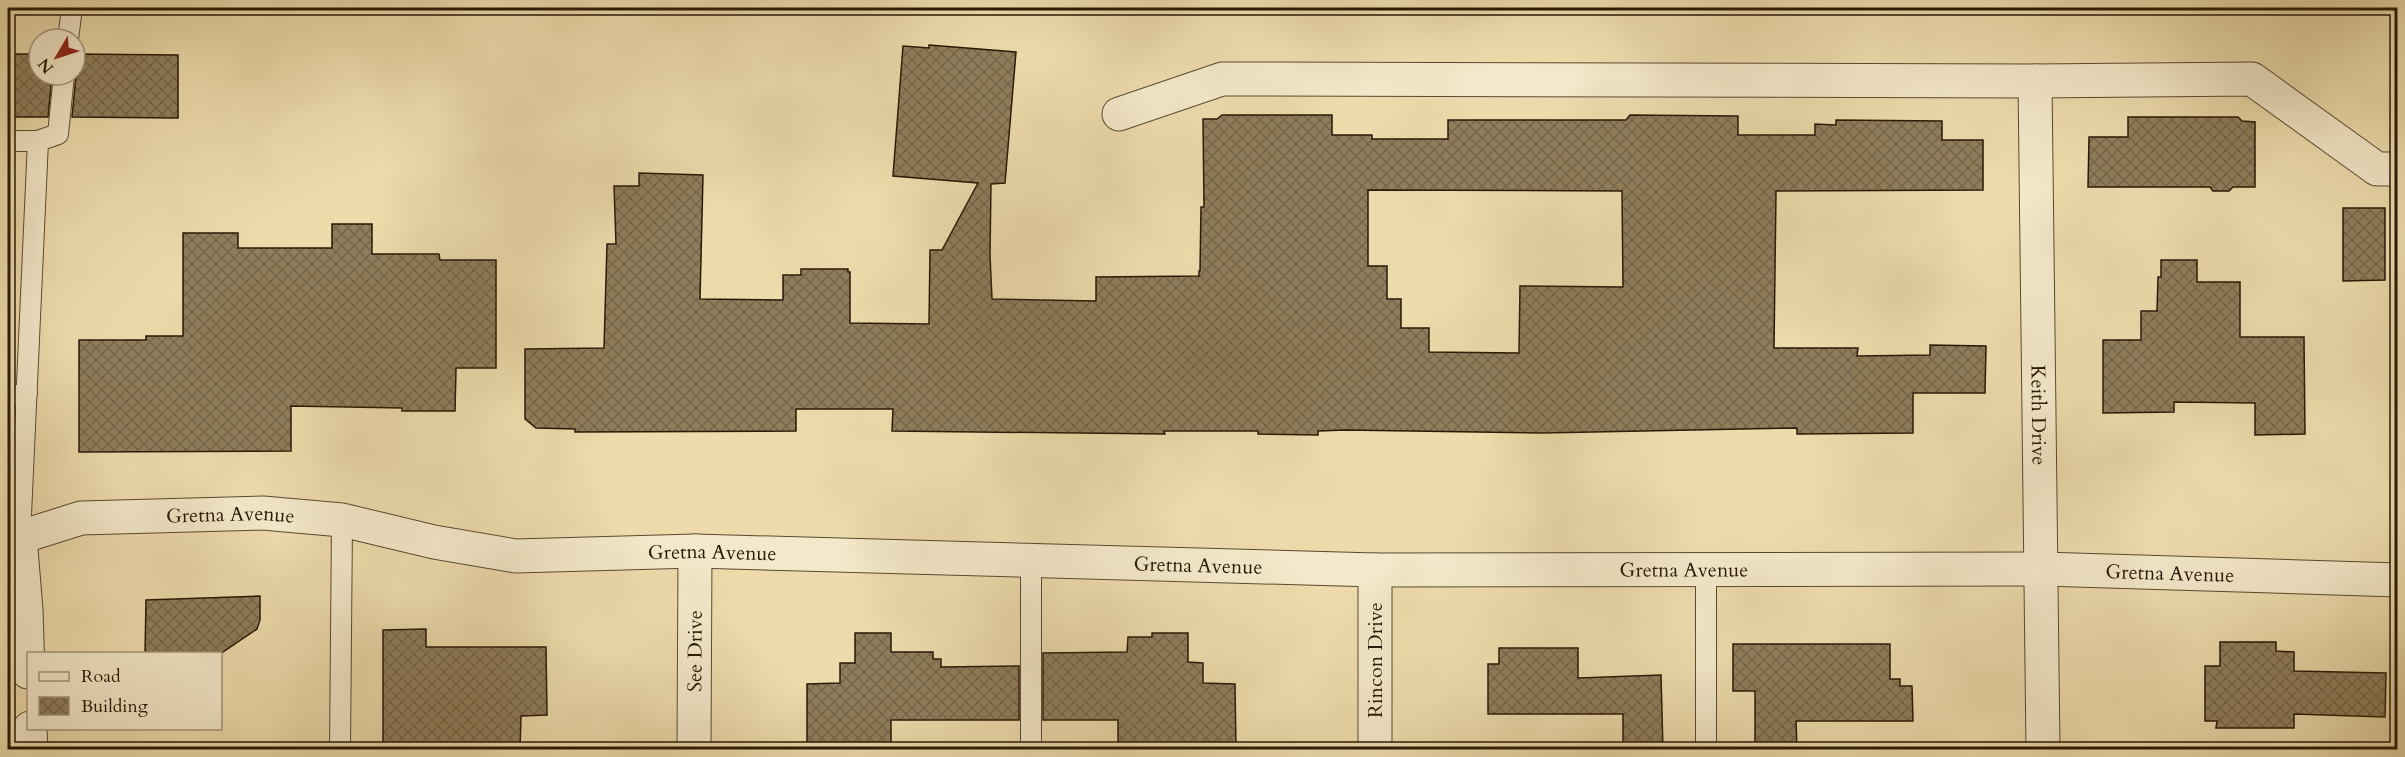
<svg xmlns="http://www.w3.org/2000/svg" width="2405" height="757" viewBox="0 0 2405 757" font-family="Cardo,serif">
  <style>
    .building { fill: url(#building-cross-hatch); stroke: #291906; stroke-width: 1.5; fill-rule: evenodd }
    .lines { fill: none; stroke-linecap: round; stroke-linejoin: round }
    .lane-casing { stroke: #5a4a30; stroke-width: 22 }
    .street-casing { stroke: #5a4a30; stroke-width: 35 }
    .lane { stroke: #f3e8c9; stroke-width: 20 }
    .street { stroke: #f3e8c9; stroke-width: 33 }
    .labels { text-anchor: middle; stroke-width: 6; stroke-linejoin: round; paint-order: stroke }
    .street-label { font-size: 20px; fill: #291906; stroke: #f3e8c9 }
  </style>
  <defs>
    <pattern id="building-cross-hatch" width="8" height="8" patternUnits="userSpaceOnUse" patternTransform="scale(1.5)"><rect width="8" height="8" fill="#8f7e5c"/><path d="M0 0l8 8M0 8l8-8" fill="none" stroke="#75664a"/></pattern>
  </defs>
  <rect width="100%" height="100%" fill="#eddbac"/>
  <filter id="stains"><feTurbulence type="fractalNoise" baseFrequency=".00333" numOctaves="4"/><feColorMatrix values="0 0 0 0 .2 0 0 0 0 .09 0 0 0 0 .02 0 0 0 .5 -.17"/></filter>
  <radialGradient id="worn" r=".72"><stop offset=".6" stop-color="#630" stop-opacity="0"/><stop offset="1" stop-color="#630" stop-opacity=".3"/></radialGradient>
  <g class="building">
    <path d="M929,45l87,7 -11,131 -14,1 -1,71 2,44 104,2v-24l103,-1v-5h1l1,-64h3l-1,-88h14l5,-4h110v20h40v4h76v-19h178l4,-5 108,1v19h77v-11l21,1v-5l106,1v19h41v50l-207,1 -2,157h84l-1,8 73,-1v-10l56,1 -1,47h-72v40l-116,1v-6l-255,5 -197,-3 -27,1v4l-60,-1v-3h-94l1,3 -273,-3 1,-22h-97v22l-221,1v-3l-39,-1 -11,-9v-70l79,-1 3,-104h9l-2,-58h25v-13l64,2 -3,124 83,1v-25h18v-6h47v3h2v51l79,1 1,-74h12l36,-67 -85,-7 10,-130 26,2zM1368,190l254,1 1,96 -103,-1 -1,67 -90,-1v-24h-28v-29h-14v-33h-19z"/>
    <polygon points="8,54 39,54 39,75 52,75 48,117 8,117"/>
    <polygon points="75,54 178,55 178,118 72,117 76,76"/>
    <polygon points="2128,117 2238,117 2242,121 2255,122 2255,187 2233,187 2229,191 2213,191 2210,187 2088,187 2089,137 2128,137"/>
    <polygon points="2343,208 2385,208 2385,280 2343,281"/>
    <polygon points="332,224 372,224 372,254 439,254 440,260 496,260 496,368 456,368 455,411 402,411 402,408 291,406 291,451 79,452 79,340 146,340 146,336 183,336 183,233 238,233 238,248 332,248"/>
    <polygon points="2161,260 2197,260 2197,282 2240,282 2240,337 2304,337 2305,434 2255,435 2255,403 2174,402 2174,412 2103,413 2103,340 2141,340 2141,311 2157,311 2158,277 2161,277"/>
    <polygon points="260,596 260,620 257,629 220,654 145,654 146,600"/>
    <polygon points="426,629 426,647 546,647 547,715 521,716 520,750 383,750 383,630"/>
    <polygon points="855,633 891,633 891,652 933,652 933,659 941,659 941,667 1019,666 1019,720 891,720 891,750 807,750 807,684 840,683 840,663 855,663"/>
    <polygon points="1152,633 1188,633 1188,662 1203,663 1203,683 1235,684 1236,750 1118,750 1118,720 1043,720 1043,653 1127,652 1128,637 1152,637"/>
    <polygon points="2220,642 2276,642 2276,651 2294,652 2294,671 2386,673 2385,717 2294,714 2294,728 2216,728 2217,721 2205,721 2205,666 2220,666"/>
    <polygon points="1733,644 1890,644 1890,679 1900,679 1900,686 1912,686 1913,721 1796,721 1797,750 1755,750 1755,691 1733,691"/>
    <polygon points="1499,648 1578,648 1578,678 1661,675 1663,750 1623,750 1623,714 1488,714 1488,664 1499,664"/>
  </g>
  <g class="lines">
    <g class="lane-casing">
      <g id="lane">
        <polyline points="68,39 72,8"/>
        <polyline points="8,141 38,141 58,134 64,75"/>
        <polyline points="8,397 27,393"/>
        <polyline points="20,537 38,141"/>
        <polyline points="1031,561 1031,750"/>
        <polyline points="340,750 342,520"/>
        <polyline points="1706,750 1706,569"/>
      </g>
    </g>
    <g class="street-casing">
      <g id="street">
        <path id="s1" d="M2035,81l8,669"/>
        <polyline points="1119,114 1222,79 2035,81 2252,79 2377,169 2398,169"/>
        <polyline points="20,537 26,610 28,672"/>
        <path id="s2" d="M8,541l73,-23 182,-5 79,7 92,22 82,14 179,-5 680,19 667,-1 356,11"/>
        <polyline points="30,728 31,750"/>
        <path id="s3" d="M694,750l1,-199"/>
        <polyline points="1375,750 1375,570"/>
      </g>
    </g>
    <use href="#lane" class="lane"/>
    <use href="#street" class="street"/>
  </g>
  <g class="labels">
    <g class="street-label">
      <text dy="7" stroke="none"><textPath href="#s1" startOffset="334">Keith Drive</textPath></text>
      <text dy="7" stroke="none"><textPath href="#s2" startOffset="226">Gretna Avenue</textPath></text>
      <text dy="7" stroke="none"><textPath href="#s2" startOffset="712">Gretna Avenue</textPath></text>
      <text dy="7" stroke="none"><textPath href="#s2" startOffset="1198">Gretna Avenue</textPath></text>
      <text dy="7" stroke="none"><textPath href="#s2" startOffset="1684">Gretna Avenue</textPath></text>
      <text dy="7" stroke="none"><textPath href="#s2" startOffset="2170">Gretna Avenue</textPath></text>
      <text dy="7" stroke="none"><textPath href="#s3" startOffset="99">See Drive</textPath></text>
      <text transform="translate(1375 660) rotate(-90)" y="7">Rincon Drive</text>
    </g>
  </g>
  <rect width="2405" height="757" fill="none" stroke="#eddbac" stroke-width="30"/>
  <rect x="9" y="9" width="2387" height="739" fill="none" stroke="#291906" stroke-width="3"/>
  <rect x="15" y="15" width="2375" height="727" fill="none" stroke="#291906" stroke-width="1.5"/>
  <rect x="27" y="652" width="195" height="78" fill="#f3e8c9" stroke="#a2957b" stroke-width="1.5"/>
  <rect x="39" y="672" width="30" height="9" fill="#f3e8c9" stroke="#a2957b" stroke-width="1.5"/>
  <text x="81" y="682" font-size="18" fill="#291906">Road</text>
  <rect x="39" y="697" width="30" height="18" fill="url(#building-cross-hatch)" stroke="#a2957b" stroke-width="1.5"/>
  <text x="81" y="712" font-size="18" fill="#291906">Building</text>
  <g transform="translate(57 57) rotate(231)"><circle r="28" fill="#f3e8c9" stroke="#a2957b" stroke-width="1.5"/>
  <path d="M0-4.5L10 22L0 15L-10 22Z" fill="#8f2418"/>
  <text y="-9" font-size="16" font-weight="bold" text-anchor="middle" fill="#291906">N</text>
  </g>
  <rect width="100%" height="100%" filter="url(#stains)"/>
  <rect width="100%" height="100%" fill="url(#worn)"/>
</svg>
